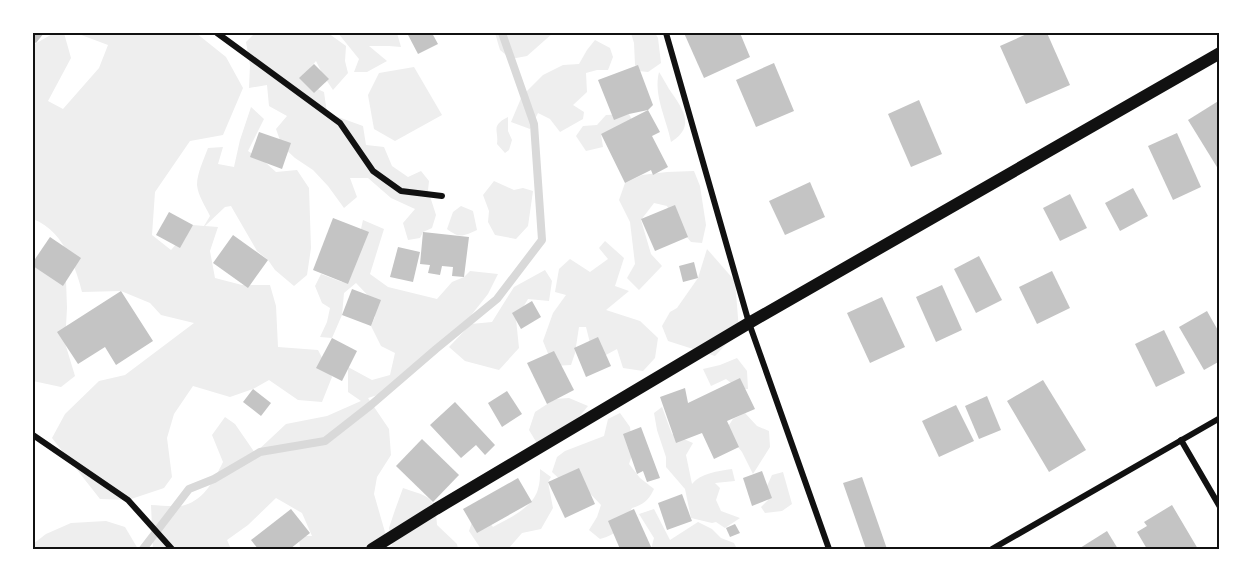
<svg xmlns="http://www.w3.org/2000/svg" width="1253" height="582" viewBox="0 0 1253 582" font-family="Montserrat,sans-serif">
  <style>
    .green { fill: #eee }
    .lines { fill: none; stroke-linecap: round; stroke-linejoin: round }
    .stream { stroke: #d9d9d9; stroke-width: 8 }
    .building { fill: #c4c4c4 }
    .minor { stroke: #111; stroke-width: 6 }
    .secondary { stroke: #111; stroke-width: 12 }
    .neatline { fill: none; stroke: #111; stroke-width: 2 }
  </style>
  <rect width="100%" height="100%" fill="#fff"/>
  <g class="green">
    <path d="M54,33h10l7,25 -23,43 15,8 36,-41 9,-23 -32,-12h120l30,24 17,31 -20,47 -33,6 -35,51 -3,43 19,15 22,-25 11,1 6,-10c-4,-9 -12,-20 -13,-31 0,-12 7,-26 11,-37l15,-1 -5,17 16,3 6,-27 11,-33 13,12 -16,32 18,12 10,9 21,-2 12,18 2,60 -4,27 -13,11 -19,-16 -7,-10 -11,-9 -26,-45 -6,1 -20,19 13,1 -8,24 5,27 27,7h28l6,21 2,41 40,3 14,27 -10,25 -24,-2 -29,-20 -16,9 -23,8 -37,-11 -19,28 -7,24 5,39 -8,11 -36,12 -28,-1 -48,-61 13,-24 34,-33 26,-6 69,-52 -33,-8 -11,-12 -29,-12 -39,1c-7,-28 -20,-62 -49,-73v-174z"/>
    <polygon points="255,33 328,33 346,46 345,61 348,73 333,90 323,75 316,61 307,71 311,86 324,92 327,113 363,126 366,145 384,147 392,166 408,177 421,171 429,181 428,190 436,215 432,228 423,232 420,238 408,240 403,223 415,209 391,198 368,178 350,178 357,197 344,208 328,186 313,170 295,158 282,146 276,129 287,116 269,106 267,85 249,88 250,65 246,42"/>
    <polygon points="338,33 397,33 401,47 389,46 369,46 387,61 367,72 354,72 359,59"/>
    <polygon points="495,33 553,33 527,56 511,59 500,50"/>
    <polygon points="631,33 655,33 658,38 661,63 648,72 639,71 635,65 634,43"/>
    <polygon points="595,40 610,48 613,57 608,70 597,70 586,73 587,92 573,105 584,112 583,119 560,132 550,119 538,113 530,129 511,122 522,96 543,75 563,65 579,64 587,50"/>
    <polygon points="414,67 442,115 395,141 374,129 368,95 379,73"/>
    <path d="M659,72c4,6 7,12 10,17 13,19 28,37 2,53 -4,-22 -18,-47 -12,-70z"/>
    <polygon points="629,114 636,128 601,134 603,147 586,151 576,136 583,126 597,125 606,115"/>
    <path d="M508,117v14l4,9 -3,10 -4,3 -8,-9c2,-14 -7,-18 11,-27z"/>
    <polygon points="694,171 700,186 706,225 702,243 691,242 676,224 667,206 654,203 641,220 651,254 662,266 639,290 627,278 635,264 630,222 619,200 625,183 642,175 667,172"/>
    <polygon points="494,181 514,190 523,188 533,191 528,226 516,239 495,235 488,222 489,211 483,195"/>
    <path d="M461,206l12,5 4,19c-14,6 -17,9 -30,-1l6,-17z"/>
    <path d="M363,220l21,9 -14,45 18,13 49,12 15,-17 12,-5 6,-6 28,3 -10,20 -27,34 -71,63 -22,7 21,31 2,26 -14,22 -3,17 13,45 -24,10h-63l-1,-13h13l-10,-23 -26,-15 -28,27 -21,15 4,9h-78l-2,-44c10,0 24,3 34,0 20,-6 29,-25 38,-43l-11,-27 13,-18 10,7 20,29 31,-29 41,-8 34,-15 -13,-9v-25l24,13 18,-5 5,-22 -14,-7 -10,-20 4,-9 1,-13 -20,-21 -12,10 -2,22 -10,23 -12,-1 7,-15 3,-14 -8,-5 -7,-17 6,-12 21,8 14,-31z"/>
    <polygon points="605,241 624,258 615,286 629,291 606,310 640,321 658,338 655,358 643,371 623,368 617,349 604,356 591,347 586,327 579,327 575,353 571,365 553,366 543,341 553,313 566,295 555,292 559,269 570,259 590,272 608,259 599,248"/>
    <polygon points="707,249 735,281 739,330 715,356 668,341 662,326 670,312 677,308 698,278"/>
    <polygon points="33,266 66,280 67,308 65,343 75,376 61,387 33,381"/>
    <polygon points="545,270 552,281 549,301 528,299 516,319 519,348 499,370 465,361 449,347 471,324 492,322 514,287"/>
    <polygon points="737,358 747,371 748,389 739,389 726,379 711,386 703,369 720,365"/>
    <polygon points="569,398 588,406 558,442 541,450 529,430 535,412 555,399"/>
    <path d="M662,407l10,27 21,9 -7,12 6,29c9,-11 26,-13 40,-15l3,12 -20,2 5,5 -4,12 5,11 19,7 -15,10 -9,-6 -4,1 -21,-5 -6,-29 -19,-22v-10l-9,-27 -3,-17z"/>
    <path d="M620,413l10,14 3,25 -4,12 11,14 14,11c-5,11 -11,16 -22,19 -9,17 -13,26 -32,31l-11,-9 8,-13 4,-12 -18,-19 -19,-3 -12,-11 5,-15 8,-6 39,-15 4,-17z"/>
    <polygon points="745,413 757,426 769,431 770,447 753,474 742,452 725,431 733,419"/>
    <path d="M540,469l11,8 -3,5 5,26 -12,21 -19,4 -14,16h-27l-12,-18 4,-12 11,-4 9,12c16,-9 40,-19 45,-38 2,-6 2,-13 2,-20z"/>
    <polygon points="783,472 792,504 782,511 765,513 761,507 768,500 767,486 772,475"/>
    <path d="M403,488c26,9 32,7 34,37l20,19 1,5h-72l6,-4 -3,-17 6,-18z"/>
    <polygon points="654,509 670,540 698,522 712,529 721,538 734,543 737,549 651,549 654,538 639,514"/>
    <polygon points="106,521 125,527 138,549 33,549 33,544 46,534 71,523"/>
  </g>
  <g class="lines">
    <polyline class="stream" points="143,549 189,489 214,479 260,452 325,441 371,405 436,349 497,299 542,240 534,124 502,33"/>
  </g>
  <g class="building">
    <polygon points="33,33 44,33 36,43 33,41"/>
    <polygon points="407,33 432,33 438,44 418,54"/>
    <polygon points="684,33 740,33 750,57 704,78"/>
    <polygon points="1029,33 1047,33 1070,85 1026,104 1000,46"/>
    <polygon points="774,63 794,111 756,127 736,80"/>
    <polygon points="314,64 329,79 314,93 299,78"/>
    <polygon points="638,65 653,105 648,110 629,114 614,120 598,80"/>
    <polygon points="919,100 942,154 911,167 888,114"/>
    <polygon points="1220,100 1220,172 1188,120"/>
    <polygon points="648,110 660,132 652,136 668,167 653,175 651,170 625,183 601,134"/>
    <polygon points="259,132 291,143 282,169 250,157"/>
    <polygon points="1177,133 1201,187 1173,200 1148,146"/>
    <polygon points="810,182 825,217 785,235 769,201"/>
    <polygon points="1133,188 1148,216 1120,231 1105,203"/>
    <polygon points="1070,194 1087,228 1060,241 1043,208"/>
    <polygon points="675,205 688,237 655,251 641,219"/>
    <polygon points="169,212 193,225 180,248 156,235"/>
    <polygon points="333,218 369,232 348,284 313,270"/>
    <polygon points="423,232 469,237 464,277 452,276 453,267 442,266 440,275 428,273 430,265 420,264"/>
    <polygon points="233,235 268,260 248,288 213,263"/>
    <polygon points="50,237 81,258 63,286 33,266 33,262"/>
    <polygon points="398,247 420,252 413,282 390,277"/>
    <polygon points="979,256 1002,300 976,313 954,269"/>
    <polygon points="694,262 698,278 683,282 679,266"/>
    <polygon points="1052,271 1070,308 1037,324 1019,287"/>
    <polygon points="942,285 962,330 936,342 916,297"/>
    <polygon points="352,289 381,300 371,326 342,315"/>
    <polygon points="121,291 153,341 116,365 105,347 78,364 57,332"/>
    <polygon points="882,297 905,347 870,363 847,313"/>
    <polygon points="532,301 541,317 521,329 512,313"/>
    <polygon points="1207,311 1220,334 1220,361 1204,370 1179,327"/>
    <polygon points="1164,330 1185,373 1156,387 1135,344"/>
    <polygon points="598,337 611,366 586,377 574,348"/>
    <polygon points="332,338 357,351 342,381 316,368"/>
    <polygon points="554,351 574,390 547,404 527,363"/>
    <polygon points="740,378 755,409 727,421 739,447 714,459 702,433 676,443 660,397 685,388 688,403"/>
    <polygon points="1043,380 1086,450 1049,472 1007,401"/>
    <polygon points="253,389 271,403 261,416 243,402"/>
    <polygon points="507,391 522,414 502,427 488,403"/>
    <polygon points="987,396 1001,430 979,439 965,406"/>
    <polygon points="455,402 495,445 485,455 476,445 461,458 430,425"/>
    <polygon points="956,405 974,441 939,457 922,421"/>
    <polygon points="641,427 660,478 647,482 643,471 637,474 623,434"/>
    <polygon points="422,439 459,475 433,502 396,466"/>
    <polygon points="579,468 595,504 565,518 548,482"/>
    <polygon points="762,471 772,498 752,506 743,478"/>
    <polygon points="862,477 887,549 866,549 843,483"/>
    <polygon points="518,478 532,502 477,533 463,509"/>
    <polygon points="682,494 692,521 667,530 658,503"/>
    <polygon points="1172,505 1198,549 1147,549 1137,532 1147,526 1144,522"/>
    <polygon points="291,509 310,533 290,549 258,549 251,540"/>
    <polygon points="634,509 652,549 620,549 608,521"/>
    <polygon points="735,524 740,533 730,537 726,528"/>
    <polygon points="1107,531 1118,549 1081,549 1080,548"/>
  </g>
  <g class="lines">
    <g class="minor">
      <polyline points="217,33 340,123 373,171 401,191 442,196"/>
      <polyline points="666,33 749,323 829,549"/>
      <polyline points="33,435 128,500 172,549"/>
      <polyline points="1181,440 1220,507"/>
      <polyline points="992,549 1220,418"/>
    </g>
    <polyline class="secondary" points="372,549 436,509 749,323 1220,53"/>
  </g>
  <rect width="1253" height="582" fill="none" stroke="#ffffff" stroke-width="69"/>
  <rect x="34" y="34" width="1184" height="514" class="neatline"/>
</svg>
